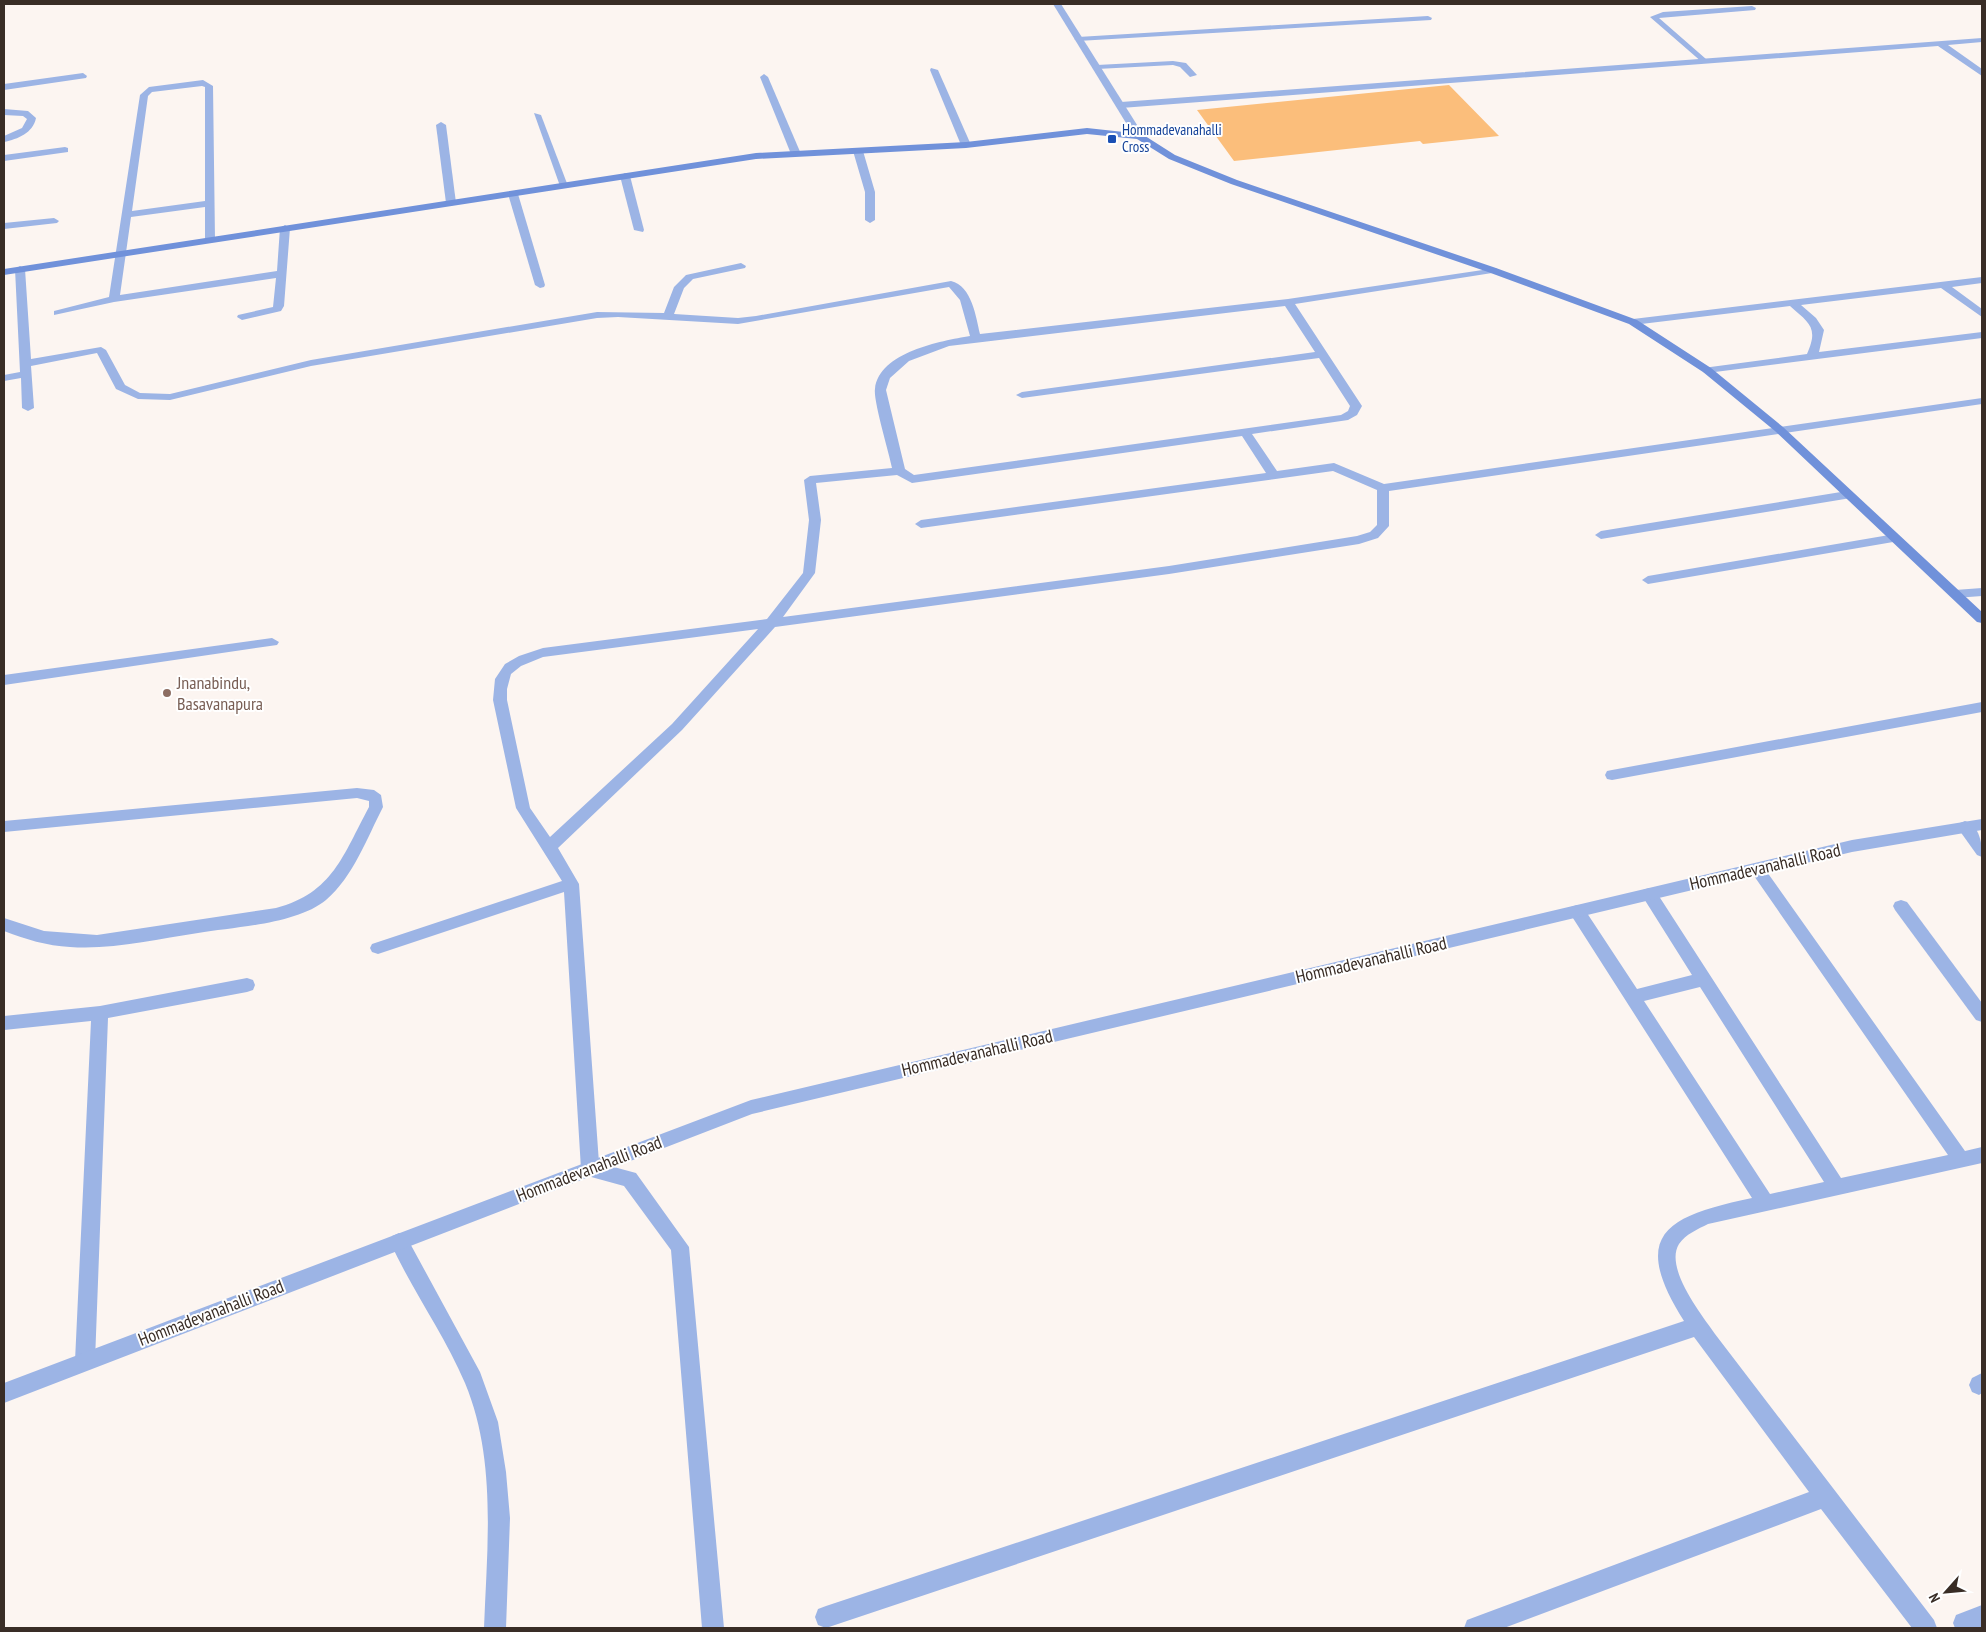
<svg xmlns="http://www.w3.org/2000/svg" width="1986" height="1632" viewBox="0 0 1986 1632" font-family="'PT Sans Narrow',sans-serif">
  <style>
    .building { fill: #fbbe7b }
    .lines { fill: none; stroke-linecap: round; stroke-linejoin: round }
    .service { fill: #9cb4e5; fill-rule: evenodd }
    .minor { fill: #9cb4e5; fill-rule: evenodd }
    .tertiary { fill: #9cb4e5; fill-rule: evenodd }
    .secondary { fill: #7091da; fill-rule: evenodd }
    .transit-dot { fill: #1a4fb4; stroke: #fff; stroke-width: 2 }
    .education-dot { fill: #8d6e63; stroke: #fff; stroke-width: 2 }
    .labels { text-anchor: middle; stroke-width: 4; stroke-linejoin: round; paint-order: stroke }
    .far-transit-label { font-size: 15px; fill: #164399; stroke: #fff; text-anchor: start }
    .education-label { font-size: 18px; fill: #785e54; stroke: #fff; text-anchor: start }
    .street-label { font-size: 18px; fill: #392d26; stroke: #fff }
  </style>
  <rect width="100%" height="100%" fill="#fcf5f1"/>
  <polygon class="building" points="1449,85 1499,136 1423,144 1420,141 1234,161 1197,110"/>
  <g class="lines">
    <g class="service">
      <polygon points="1752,6 1756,8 1755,10 1659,18 1706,59 1707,61 1703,63 1650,17 1663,12"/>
      <polygon points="1173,61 1186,63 1197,75 1190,77 1180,67 1173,65 1097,69 1093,67 1097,65"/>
      <polygon points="534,113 541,115 568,186 567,188 560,186"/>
      <polygon points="1895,534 1901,538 1899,541 1648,584 1642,580 1648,576"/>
    </g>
    <g class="minor">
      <polygon points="1428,16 1432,18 1431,20 1078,41 1074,39 1078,37"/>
      <polygon points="1982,38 1982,42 1948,45 1982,69 1982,76 1938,46 1121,108 1117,105 1121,102"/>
      <polygon points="931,68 938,70 971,145 969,147 961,145 930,70"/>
      <polygon points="83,73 87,76 86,78 4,90 4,84"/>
      <polygon points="764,74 768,77 801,154 799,156 791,154 760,77"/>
      <path d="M203,80l10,6 2,154 -5,3 -5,-3v-33l-74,10 -11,78 157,-24 3,-43 5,-3 5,3 -6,78 -3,5 -39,9 -5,-3 1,-2 35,-8 3,-29 -162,24 -60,13v-4l55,-14 31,-202 9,-8zM202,86l3,1v114l-73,10 16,-115 4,-4z"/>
      <path d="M4,109l24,2 8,7c-3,15 -18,21 -32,24v-6l18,-8 5,-9 -4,-3 -19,-1z"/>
      <polygon points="441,122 446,125 456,203 451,206 446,203 436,125"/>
      <polygon points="65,147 68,148 68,152 4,161 4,155"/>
      <polygon points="858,148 863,151 875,192 875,220 870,223 865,220 865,192 853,151"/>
      <polygon points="625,173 630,176 644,230 643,232 634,230 620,176"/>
      <polygon points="510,192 518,194 545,285 544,287 540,288 535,285 508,194"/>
      <polygon points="54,218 59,221 57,223 4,229 4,223"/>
      <path d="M741,263l5,3 -1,2 -52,11 -9,9 -10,26 64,4 18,-2 195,-35c21,5 25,36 29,53l308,-35 208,-31 1,2 -5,3 -197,31 67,102 -5,9 -9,5 -96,14 25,37 57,-8 50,21 598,-86v6l-593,87v35l-11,12 -19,6 -190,30 -394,53 -93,103 -124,118 21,36 20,279 37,10 53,74 35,381h-22l-31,-378 -47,-64 -40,-11 -3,-6 -17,-277 -186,62 -6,-2 -2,-4 2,-4 190,-63 -46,-73 -23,-108 2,-21 10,-15 14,-8 24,-8 224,-29 36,-46 6,-53 -5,-40 6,-4 82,-8c-3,-15 -19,-68 -17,-79 4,-37 66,-48 95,-53l-10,-36 -11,-13 -211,37 -120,-7 -21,1 -286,48 -141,34 -32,-1 -22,-10 -19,-36 -66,13 3,42 -6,3 -6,-3 -1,-30 -17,3v-6l16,-3 -5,-103 5,-3 5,3 6,90 70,-12 5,3 19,35 15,8 30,1 141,-34 286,-48 67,1 10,-26 12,-12zM1285,306l30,46 -293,40 -6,3 6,3 297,-40 31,48 -2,5 -7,4 -427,60 -9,-6 -19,-79 4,-12 19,-17 40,-15zM1242,436l24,37 -345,47 -6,4 6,4 412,-57 44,19v35l-7,7 -13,4 -188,30 -386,51 32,-44 6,-53 -5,-37 81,-8 15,8zM758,629l-86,95 -122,113 -20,-29 -23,-108v-11l4,-15 10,-8 22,-9z"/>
      <path d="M1982,277v6l-30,4 30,22v8l-41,-29 -140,17 15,13 8,12 -5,22 163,-20v6l-275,35 -4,-1v-4l104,-14c12,-27 2,-31 -17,-48l-157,19 -5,-3 5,-3z"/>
      <polygon points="1847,491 1851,492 1853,495 1851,498 1601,539 1595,535 1601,531"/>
      <polygon points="1982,588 1982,596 1955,598 1948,594 1955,590"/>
      <polygon points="272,638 279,642 277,645 4,685 4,675"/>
      <polygon points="1982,702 1982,712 1612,780 1607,779 1605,775 1607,771 1612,770"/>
      <path d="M357,788l17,2 7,5 2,12c-16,31 -30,70 -57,93 -29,24 -91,27 -128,33 -42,6 -85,17 -128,14 -23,-1 -45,-8 -66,-16v-13l40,13 53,4 179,-27c57,-15 67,-53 93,-101v-6l-12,-3 -353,34v-11z"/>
      <path d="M1965,821c15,5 17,22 17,36l-5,-2 -20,-28 3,-4z"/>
      <path d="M1757,863l5,2 203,286 17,-4v16l-274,61c-10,5 -22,10 -29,20 -15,24 23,71 36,90l219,286 3,8h-25l-91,-119 -317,119h-40l3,-8 8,-3 334,-125 -115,-155 -868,291 -8,-3 -3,-8 3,-8 8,-3 858,-285c-56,-88 -16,-105 68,-123l-181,-283 -2,-4 2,-4 6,-2 6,2 54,82 55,-14 -51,-81 2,-4 6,-2 6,2 186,288 107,-23 -196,-282 -3,-4 3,-4zM1700,987l124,195 -54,12 -126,-193z"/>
      <polygon points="1901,900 1907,902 1982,1003 1982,1022 1976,1020 1895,910 1893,906 1895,902"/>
      <polygon points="247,978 253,980 255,985 253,990 247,992 108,1018 95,1361 92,1368 85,1370 78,1368 75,1361 91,1021 4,1030 4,1016 100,1006"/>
      <path d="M399,1233l7,3 74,136 18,50 8,50 4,46 -4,110h-22c3,-81 13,-168 -19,-245 -21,-49 -53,-93 -75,-141l2,-6z"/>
      <polygon points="1982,1373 1982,1393 1979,1395 1972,1392 1969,1385 1972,1378"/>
      <polygon points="1982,1605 1982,1627 1955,1628 1953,1623 1956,1615"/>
    </g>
    <g class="tertiary">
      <polygon points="1053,4 1061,4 1144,136 1142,138 1134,136"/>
      <polygon points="1982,819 1982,830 1852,852 752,1114 4,1403 4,1383 751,1100 1852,840"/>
    </g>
    <polygon class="secondary" points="1087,128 1142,134 1175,155 1237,180 1496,268 1637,320 1711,368 1783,427 1982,612 1982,623 1977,622 1775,431 1703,372 1629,324 1488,272 1231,184 1169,159 1137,139 1087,134 966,148 756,159 4,275 4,269 756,153 966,142"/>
  </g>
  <rect class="transit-dot" x="1107" y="134" width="10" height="10" rx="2.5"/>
  <circle class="education-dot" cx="167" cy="693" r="5"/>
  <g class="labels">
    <g class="far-transit-label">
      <text x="1122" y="135">Hommadevanahalli<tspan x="1122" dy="17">Cross</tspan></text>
    </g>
    <g class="education-label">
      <text x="177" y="689">Jnanabindu,<tspan x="177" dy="21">Basavanapura</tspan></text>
    </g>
    <g class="street-label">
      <text transform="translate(1765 867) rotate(-13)" y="6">Hommadevanahalli Road</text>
      <text transform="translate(1371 960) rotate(-13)" y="6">Hommadevanahalli Road</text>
      <text transform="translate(977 1053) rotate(-13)" y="6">Hommadevanahalli Road</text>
      <text transform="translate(589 1169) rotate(-21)" y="6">Hommadevanahalli Road</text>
      <text transform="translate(211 1313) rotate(-21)" y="6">Hommadevanahalli Road</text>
    </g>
  </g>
  <rect width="1986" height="1632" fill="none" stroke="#392d26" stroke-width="10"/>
  <g transform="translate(1946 1592) rotate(243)" stroke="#ffffff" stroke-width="4" paint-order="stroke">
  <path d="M0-4L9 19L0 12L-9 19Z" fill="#392d26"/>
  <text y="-8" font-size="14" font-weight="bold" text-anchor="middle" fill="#392d26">N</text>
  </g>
</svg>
